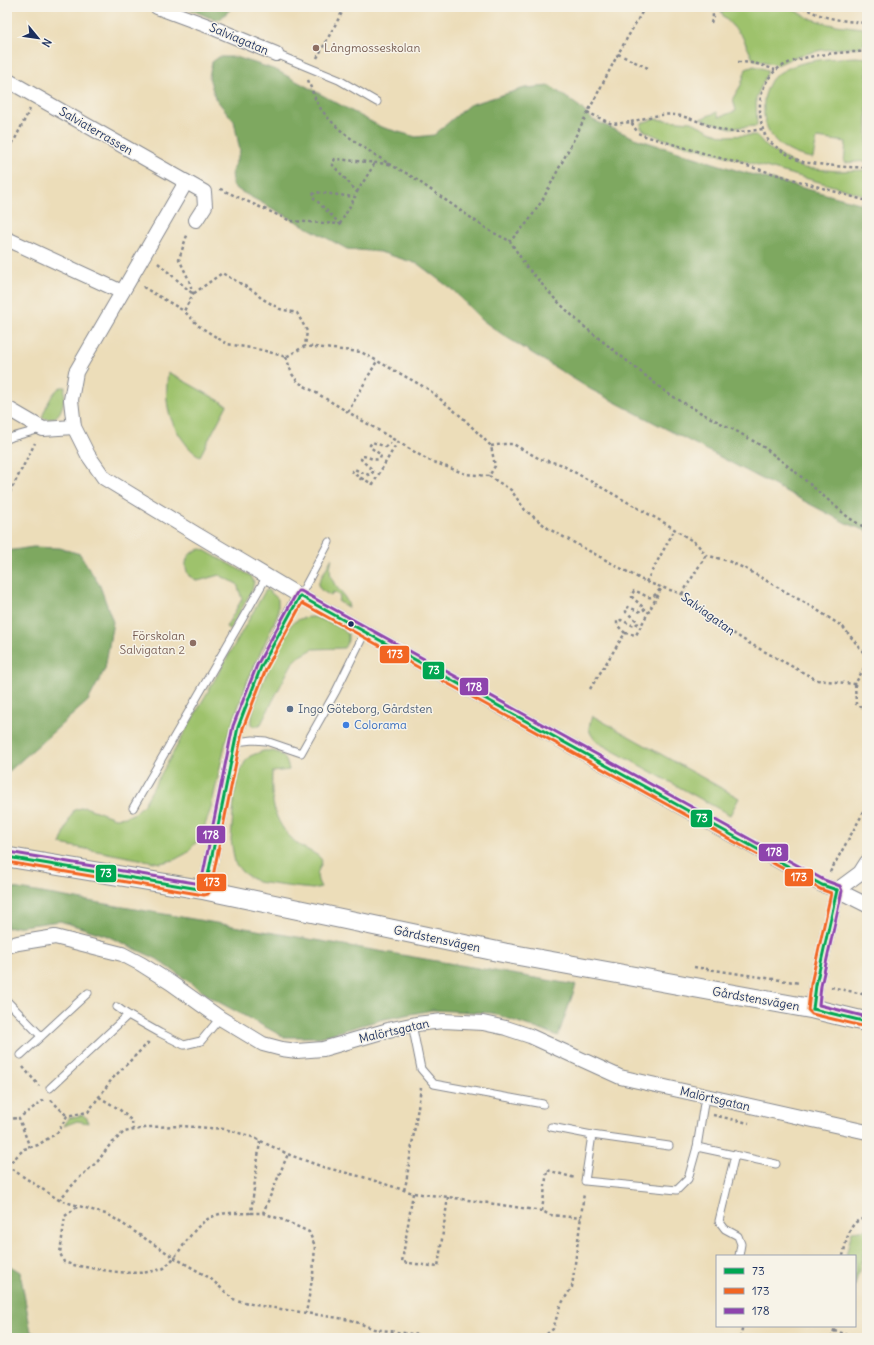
<svg xmlns="http://www.w3.org/2000/svg" width="874" height="1345" viewBox="0 0 874 1345" font-family="Delius,sans-serif">
  <style>
    .green { fill: #9ec26c; stroke: #5c7865 }
    .forest { fill: #7ea860; stroke: #4c6c5f }
    .lines { fill: none; stroke-linecap: round; stroke-linejoin: round }
    .lane-casing { stroke: #84868c; stroke-width: 9 }
    .street-casing { stroke: #84868c; stroke-width: 16 }
    .secondary-casing { stroke: #84868c; stroke-width: 21 }
    .path { stroke: #84868c; stroke-width: 2.5; stroke-dasharray: 3 3; stroke-linecap: butt }
    .lane { stroke: #fff; stroke-width: 7 }
    .street { stroke: #fff; stroke-width: 14 }
    .secondary { stroke: #fff; stroke-width: 19 }
    .bus-1-casing { stroke: #f7f3e8; stroke-width: 6 }
    .bus-2-casing { stroke: #f7f3e8; stroke-width: 6 }
    .bus-3-casing { stroke: #f7f3e8; stroke-width: 6 }
    .bus-1 { stroke: #00a651; stroke-width: 3 }
    .bus-2 { stroke: #f26522; stroke-width: 3 }
    .bus-3 { stroke: #8e44ad; stroke-width: 3 }
    .education-dot { fill: #8d6e63; stroke: #f7f3e8; stroke-width: 1.5 }
    .bus-dot { fill: #1b2f5e; stroke: #f7f3e8; stroke-width: 1.5 }
    .service-dot { fill: #5c6f8a; stroke: #f7f3e8; stroke-width: 1.5 }
    .shop-dot { fill: #3f7fe0; stroke: #f7f3e8; stroke-width: 1.5 }
    .labels { text-anchor: middle; stroke-width: 3; stroke-linejoin: round; paint-order: stroke }
    .street-label { font-size: 12px; fill: #1b2f5e; stroke: #f7f3e8 }
    .education-label { font-size: 12px; fill: #785e54; stroke: #f7f3e8; text-anchor: start }
    .service-label { font-size: 12px; fill: #4e5e75; stroke: #f7f3e8; text-anchor: start }
    .shop-label { font-size: 12px; fill: #366cbe; stroke: #f7f3e8; text-anchor: start }
    .line-badge { stroke: #f7f3e8; stroke-width: 1.5 }
    .badge-label { font-size: 11px; text-anchor: middle; font-weight: bold; fill: #fff }
  </style>
  <rect width="100%" height="100%" fill="#f7f3e8"/>
  <filter id="ink" filterUnits="userSpaceOnUse"><feTurbulence type="fractalNoise" baseFrequency=".025" numOctaves="2"/><feDisplacementMap in="SourceGraphic" scale="8" xChannelSelector="R" yChannelSelector="G"/><feConvolveMatrix kernelMatrix="1 2 1 2 8 2 1 2 1" color-interpolation-filters="sRGB"/></filter>
  <filter id="wash" filterUnits="userSpaceOnUse"><feTurbulence type="fractalNoise" baseFrequency=".012" numOctaves="4" result="noise"/><feDisplacementMap in="SourceGraphic" scale="16" xChannelSelector="R" yChannelSelector="G"/><feGaussianBlur stdDeviation="0.9" result="paint"/><feColorMatrix in="noise" values="0 0 0 0 0 0 0 0 0 0 0 0 0 0 0 0 0 1.4 0 .05"/><feComposite in="paint" operator="in"/></filter>
  <g filter="url(#wash)">
    <rect width="100%" height="100%" fill="#ecddb9"/>
    <g class="green">
      <polygon points="719,7 788,7 809,18 828,24 862,28 866,34 864,44 859,47 822,50 797,56 777,65 753,59 742,36 724,17"/>
      <path d="M855,57l12,1v103l-23,2 2,-21 -29,-4 -4,20c-24,-3 -45,-16 -49,-42 0,-8 -1,-14 1,-21 2,-6 5,-15 10,-19 22,-17 53,-17 80,-19z"/>
      <polygon points="754,66 765,69 768,71 756,98 757,126 730,128 700,119 717,112 719,117 736,111 733,98 741,85 746,69"/>
      <path d="M653,119l39,3 20,10 13,4 31,-1 11,12 22,14 14,7 35,3 29,-1v26c-53,-16 -106,-30 -159,-45 -17,-5 -54,-12 -67,-23l1,-5z"/>
      <path d="M168,372l59,33 -27,51c-8,-4 -12,-9 -17,-16 -17,-23 -18,-41 -15,-68z"/>
      <path d="M61,387h4c-1,14 -2,37 -23,31 3,-9 10,-27 19,-31z"/>
      <path d="M202,549l49,27 3,6 -2,8 -22,40 -4,-3 16,-28 -5,-15 -18,-9 -21,6 -9,-5c-7,-13 -2,-25 13,-27z"/>
      <path d="M332,558c-2,7 -3,16 1,23 4,9 15,16 16,27l-11,-7 2,-5 -7,-4 -2,4 -10,-6 -3,-5 4,-9z"/>
      <polygon points="268,590 278,599 278,614 248,680 226,741 211,808 204,828 198,840 187,853 174,860 160,863 60,844 70,818 74,810 85,807 115,818 126,817 135,813 144,804 265,591"/>
      <path d="M314,617c13,4 23,8 34,17v7l-4,7 -31,1 -16,9 -4,4 -5,9 -28,55h-6l-3,-2c-2,-15 30,-88 40,-99 6,-7 15,-8 23,-8z"/>
      <path d="M593,716l146,82 -9,17 -133,-73c-9,-10 -10,-14 -4,-26z"/>
      <path d="M263,751c15,-1 23,3 26,19l-17,2c-1,32 1,52 28,74 5,3 18,8 21,13 4,7 -10,12 0,28l-8,2 -19,-2 -37,-5 -15,-10 -7,-9 -4,-23 3,-41 3,-21 8,-16 5,-6z"/>
      <polygon points="82,1115 87,1118 88,1123 77,1121 64,1126 69,1118"/>
      <polygon points="867,1229 867,1239 855,1286 855,1256 846,1256 852,1231"/>
    </g>
    <g class="forest">
      <polygon points="185,7 233,7 219,20 208,17"/>
      <polygon points="219,57 236,57 276,70 381,127 416,137 434,135 469,105 525,88 550,86 580,107 593,120 637,139 739,171 867,205 867,531 846,523 590,389 506,337 482,320 454,291 418,264 380,252 347,249 240,191 233,186 232,172 240,151 234,121 215,98 209,77 212,62"/>
      <polygon points="33,547 60,548 80,554 100,586 113,622 105,669 88,701 7,773 7,551"/>
      <polygon points="7,887 576,985 558,1036 492,1013 432,1010 380,1020 320,1037 284,1037 213,999 157,959 105,935 60,921 7,928"/>
      <polygon points="7,1264 20,1272 31,1332 50,1338 7,1338"/>
    </g>
  </g>
  <g filter="url(#ink)">
    <g class="lines">
      <g class="lane-casing">
        <g id="lane">
          <polyline points="276,54 339,80 377,102"/>
          <polyline points="7,439 12,437 41,429"/>
          <polyline points="300,596 329,542"/>
          <polyline points="235,742 253,740 266,741 301,753 336,691 365,632"/>
          <polyline points="133,808 267,576"/>
          <polyline points="7,1001 41,1036"/>
          <polyline points="117,1007 128,1015 160,1033 184,1045 201,1041 220,1018"/>
          <polyline points="412,1024 421,1069 434,1084 543,1104"/>
          <polyline points="21,1055 88,993"/>
          <polyline points="50,1088 128,1015"/>
          <polyline points="551,1127 592,1135"/>
          <polyline points="669,1146 592,1135 585,1181 677,1190 688,1179 697,1147 705,1097"/>
          <polyline points="697,1147 776,1164"/>
          <polyline points="735,1155 719,1221 725,1229 738,1236 741,1244 739,1256"/>
        </g>
      </g>
      <g class="street-casing">
        <g id="street">
          <polyline points="157,7 216,29 276,54"/>
          <polyline points="7,80 204,192 205,206 196,220"/>
          <polyline points="186,182 76,372 71,400 74,427 88,455 104,478 196,534 300,596 822,885 837,890 867,905"/>
          <polyline points="7,239 122,292"/>
          <polyline points="7,408 43,429 74,427"/>
          <polyline points="205,890 238,727 261,667 300,596"/>
          <polyline points="7,946 18,943 55,937 122,954 141,964 171,983 220,1018 263,1044 282,1049 297,1051 323,1049 392,1029 416,1024 443,1021 483,1023 506,1028 530,1036 620,1077 867,1132"/>
          <polyline points="813,1009 816,985 837,890 860,873 867,862"/>
        </g>
      </g>
      <g class="secondary-casing">
        <polyline id="secondary" points="7,857 205,890 505,953 813,1009 867,1022"/>
      </g>
      <g class="path">
        <polyline points="645,7 618,54 543,199 528,222 510,241 526,266 555,299 581,324 667,393 703,414 738,432 765,448 798,474 849,518 867,529"/>
        <path d="M803,7c19,12 41,14 64,16"/>
        <polyline points="711,23 713,16 711,7"/>
        <path d="M867,52c-22,-1 -75,3 -92,19 -10,9 -16,25 -15,38 0,10 2,24 9,32 9,8 23,17 34,21 5,1 10,1 15,2 16,2 33,4 49,3"/>
        <polyline points="618,54 650,69"/>
        <polyline points="317,58 345,7"/>
        <path d="M738,62c14,0 25,3 37,8"/>
        <polyline points="587,112 612,124 631,122 638,133 645,136 867,201"/>
        <path d="M631,122c14,-4 30,-9 45,-7 18,3 33,12 50,16 12,2 25,0 37,-2"/>
        <polyline points="7,147 12,144 15,139 30,109"/>
        <polyline points="389,164 408,174 490,231 510,241"/>
        <path d="M220,189l71,32 49,3 -28,-28 3,-4 40,5 2,-5 -25,-28 3,-5 54,5c-24,-16 -51,-31 -68,-55 -6,-8 -9,-19 -13,-29"/>
        <polyline points="357,192 375,163"/>
        <polyline points="340,224 355,197"/>
        <polyline points="158,263 193,294 222,273 255,292 261,298 280,309 297,313 307,331 305,346 286,357 262,350 227,344 199,326 184,311 193,294 189,280 179,259 186,238 188,233"/>
        <polyline points="143,287 184,311"/>
        <polyline points="286,357 292,374 298,382 428,460 466,474 489,476 495,466 491,446 463,418 428,389 361,352 305,346"/>
        <polyline points="348,412 377,361"/>
        <polyline points="491,446 504,444 513,444 540,459 560,464 668,525 697,544 706,555 728,561 746,569 814,608 843,627 867,657"/>
        <polyline points="489,476 511,490 525,510 549,529 646,582 682,594 710,618 747,642 817,680 855,684 867,663"/>
        <polyline points="361,478 373,484 398,441"/>
        <path d="M360,480l1,-2 -7,-4 -2,-3 2,-2 15,6 2,-1 2,-2c-2,-6 -9,-8 -12,-13l1,-3c6,0 12,5 18,3l1,-4 -11,-8v-2l2,-3 14,5 3,-2 4,-6"/>
        <polyline points="7,498 35,443"/>
        <polyline points="646,582 675,529"/>
        <polyline points="682,594 706,555"/>
        <polyline points="625,633 636,635 661,589"/>
        <polyline points="855,684 856,704 867,710"/>
        <path d="M590,689l35,-56 -8,-8v-4l4,-1 13,6 4,-3 -1,-2 -11,-9v-4l2,-1 13,5 4,-3 -13,-12v-3l2,-3c5,0 14,8 18,6 4,-2 7,-7 10,-10"/>
        <polyline points="830,872 867,806"/>
        <polyline points="694,967 800,983"/>
        <polyline points="831,987 867,995"/>
        <polyline points="23,1067 39,1086"/>
        <polyline points="99,1097 119,1109 132,1121 133,1130"/>
        <polyline points="51,1100 67,1116"/>
        <polyline points="713,1115 749,1123"/>
        <polyline points="7,1119 19,1118"/>
        <polyline points="260,1141 251,1213 263,1213 288,1154"/>
        <polyline points="30,1148 19,1118 45,1099"/>
        <polyline points="7,1166 59,1200 109,1215 175,1258 210,1278 233,1299 255,1305 351,1320 374,1329 442,1338"/>
        <polyline points="7,1166 24,1149 38,1145 58,1132 67,1116 88,1112 112,1079 150,1041"/>
        <polyline points="404,1190 406,1183 421,1088"/>
        <polyline points="413,1193 402,1262 438,1267 448,1197"/>
        <polyline points="59,1200 79,1178 98,1161 109,1146 124,1132 150,1127 182,1126 224,1129 250,1136 290,1155 323,1167 363,1177 413,1193 448,1197 542,1211 550,1215 581,1218"/>
        <path d="M77,1207l-12,9 -5,37 4,9 9,3c26,4 62,13 88,4 3,0 5,-3 7,-5 16,-15 25,-40 46,-48 11,-5 25,-2 37,-3"/>
        <polyline points="542,1211 547,1170 575,1178"/>
        <polyline points="263,1213 283,1220 309,1232 315,1246 313,1274 306,1313"/>
        <path d="M843,1256c3,-13 6,-39 24,-37"/>
        <polyline points="834,1331 861,1338"/>
        <polyline points="542,1338 553,1329 560,1306 572,1287 584,1193"/>
        <polyline points="740,1338 743,1326"/>
        <polyline points="832,1338 835,1326"/>
      </g>
      <use href="#lane" class="lane"/>
      <use href="#street" class="street"/>
      <use href="#secondary" class="secondary"/>
      <g class="bus-1-casing">
        <g id="bus-1">
          <polyline points="300,596 822,885 837,890"/>
          <polyline points="7,857 205,890"/>
          <polyline points="205,890 238,727 261,667 300,596"/>
          <polyline points="813,1009 816,985 837,890"/>
          <polyline points="813,1009 867,1022"/>
        </g>
      </g>
      <g class="bus-2-casing">
        <polyline id="bus-2" points="7,862 204,895 208,894 210,891 243,728 266,669 302,603 820,889 831,893 811,984 808,1010 812,1014 866,1027"/>
      </g>
      <g class="bus-3-casing">
        <polyline id="bus-3" points="8,852 201,884 233,726 257,665 296,594 298,591 301,591 824,880 840,886 842,891 821,986 819,1005 867,1017"/>
      </g>
      <use href="#bus-1" class="bus-1"/>
      <use href="#bus-2" class="bus-2"/>
      <use href="#bus-3" class="bus-3"/>
    </g>
  </g>
  <g class="education-dot">
    <circle cx="316" cy="48" r="4"/>
    <circle cx="193" cy="643" r="4"/>
  </g>
  <circle class="bus-dot" cx="351" cy="624" r="3.5"/>
  <circle class="service-dot" cx="290" cy="709" r="4"/>
  <circle class="shop-dot" cx="346" cy="725" r="4"/>
  <g class="labels">
    <g class="street-label">
      <text transform="translate(239 39) rotate(23)" y="4">Salviagatan</text>
      <text transform="translate(96 131) rotate(30)" y="4">Salviaterrassen</text>
      <text transform="translate(708 614) rotate(36)" y="4">Salviagatan</text>
      <text transform="translate(437 939) rotate(12)" y="4">Gårdstensvägen</text>
      <text transform="translate(756 999) rotate(10)" y="4">Gårdstensvägen</text>
      <text transform="translate(394 1031) rotate(-13)" y="4">Malörtsgatan</text>
      <text transform="translate(715 1099) rotate(13)" y="4">Malörtsgatan</text>
    </g>
    <g class="education-label">
      <text x="324" y="52">Långmosseskolan</text>
      <text x="185" y="640" text-anchor="end">Förskolan<tspan x="185" dy="14">Salvigatan 2</tspan></text>
    </g>
    <g class="service-label">
      <text x="298" y="713">Ingo Göteborg, Gårdsten</text>
    </g>
    <g class="shop-label">
      <text x="354" y="729">Colorama</text>
    </g>
  </g>
  <g class="line-badge">
    <rect x="379" y="645" width="31" height="19" rx="4" fill="#f26522"/>
    <rect x="422" y="661" width="23" height="19" rx="4" fill="#00a651"/>
    <rect x="459" y="677" width="30" height="19" rx="4" fill="#8e44ad"/>
    <rect x="690" y="809" width="23" height="19" rx="4" fill="#00a651"/>
    <rect x="196" y="825" width="30" height="19" rx="4" fill="#8e44ad"/>
    <rect x="758" y="843" width="31" height="19" rx="4" fill="#8e44ad"/>
    <rect x="95" y="864" width="22" height="19" rx="4" fill="#00a651"/>
    <rect x="784" y="868" width="30" height="19" rx="4" fill="#f26522"/>
    <rect x="196" y="873" width="31" height="19" rx="4" fill="#f26522"/>
  </g>
  <g class="badge-label">
    <text x="395" y="658">173</text>
    <text x="434" y="674">73</text>
    <text x="474" y="691">178</text>
    <text x="702" y="822">73</text>
    <text x="211" y="839">178</text>
    <text x="774" y="856">178</text>
    <text x="106" y="877">73</text>
    <text x="799" y="881">173</text>
    <text x="212" y="886">173</text>
  </g>
  <rect width="874" height="1345" fill="none" stroke="#f7f3e8" stroke-width="24"/>
  <rect x="716" y="1255" width="140" height="72" fill="#f7f3e8" stroke="#9fa5b1"/>
  <rect x="724" y="1268" width="20" height="6" fill="#00a651" stroke="#9fa5b1"/>
  <text x="752" y="1275" font-size="12" fill="#1b2f5e">73</text>
  <rect x="724" y="1288" width="20" height="6" fill="#f26522" stroke="#9fa5b1"/>
  <text x="752" y="1295" font-size="12" fill="#1b2f5e">173</text>
  <rect x="724" y="1308" width="20" height="6" fill="#8e44ad" stroke="#9fa5b1"/>
  <text x="752" y="1315" font-size="12" fill="#1b2f5e">178</text>
  <g transform="translate(38 38) rotate(119)" stroke="#f7f3e8" stroke-width="3" paint-order="stroke">
  <path d="M0-3L7 15L0 10L-7 15Z" fill="#1b2f5e"/>
  <text y="-6" font-size="11" font-weight="bold" text-anchor="middle" fill="#1b2f5e">N</text>
  </g>
</svg>
